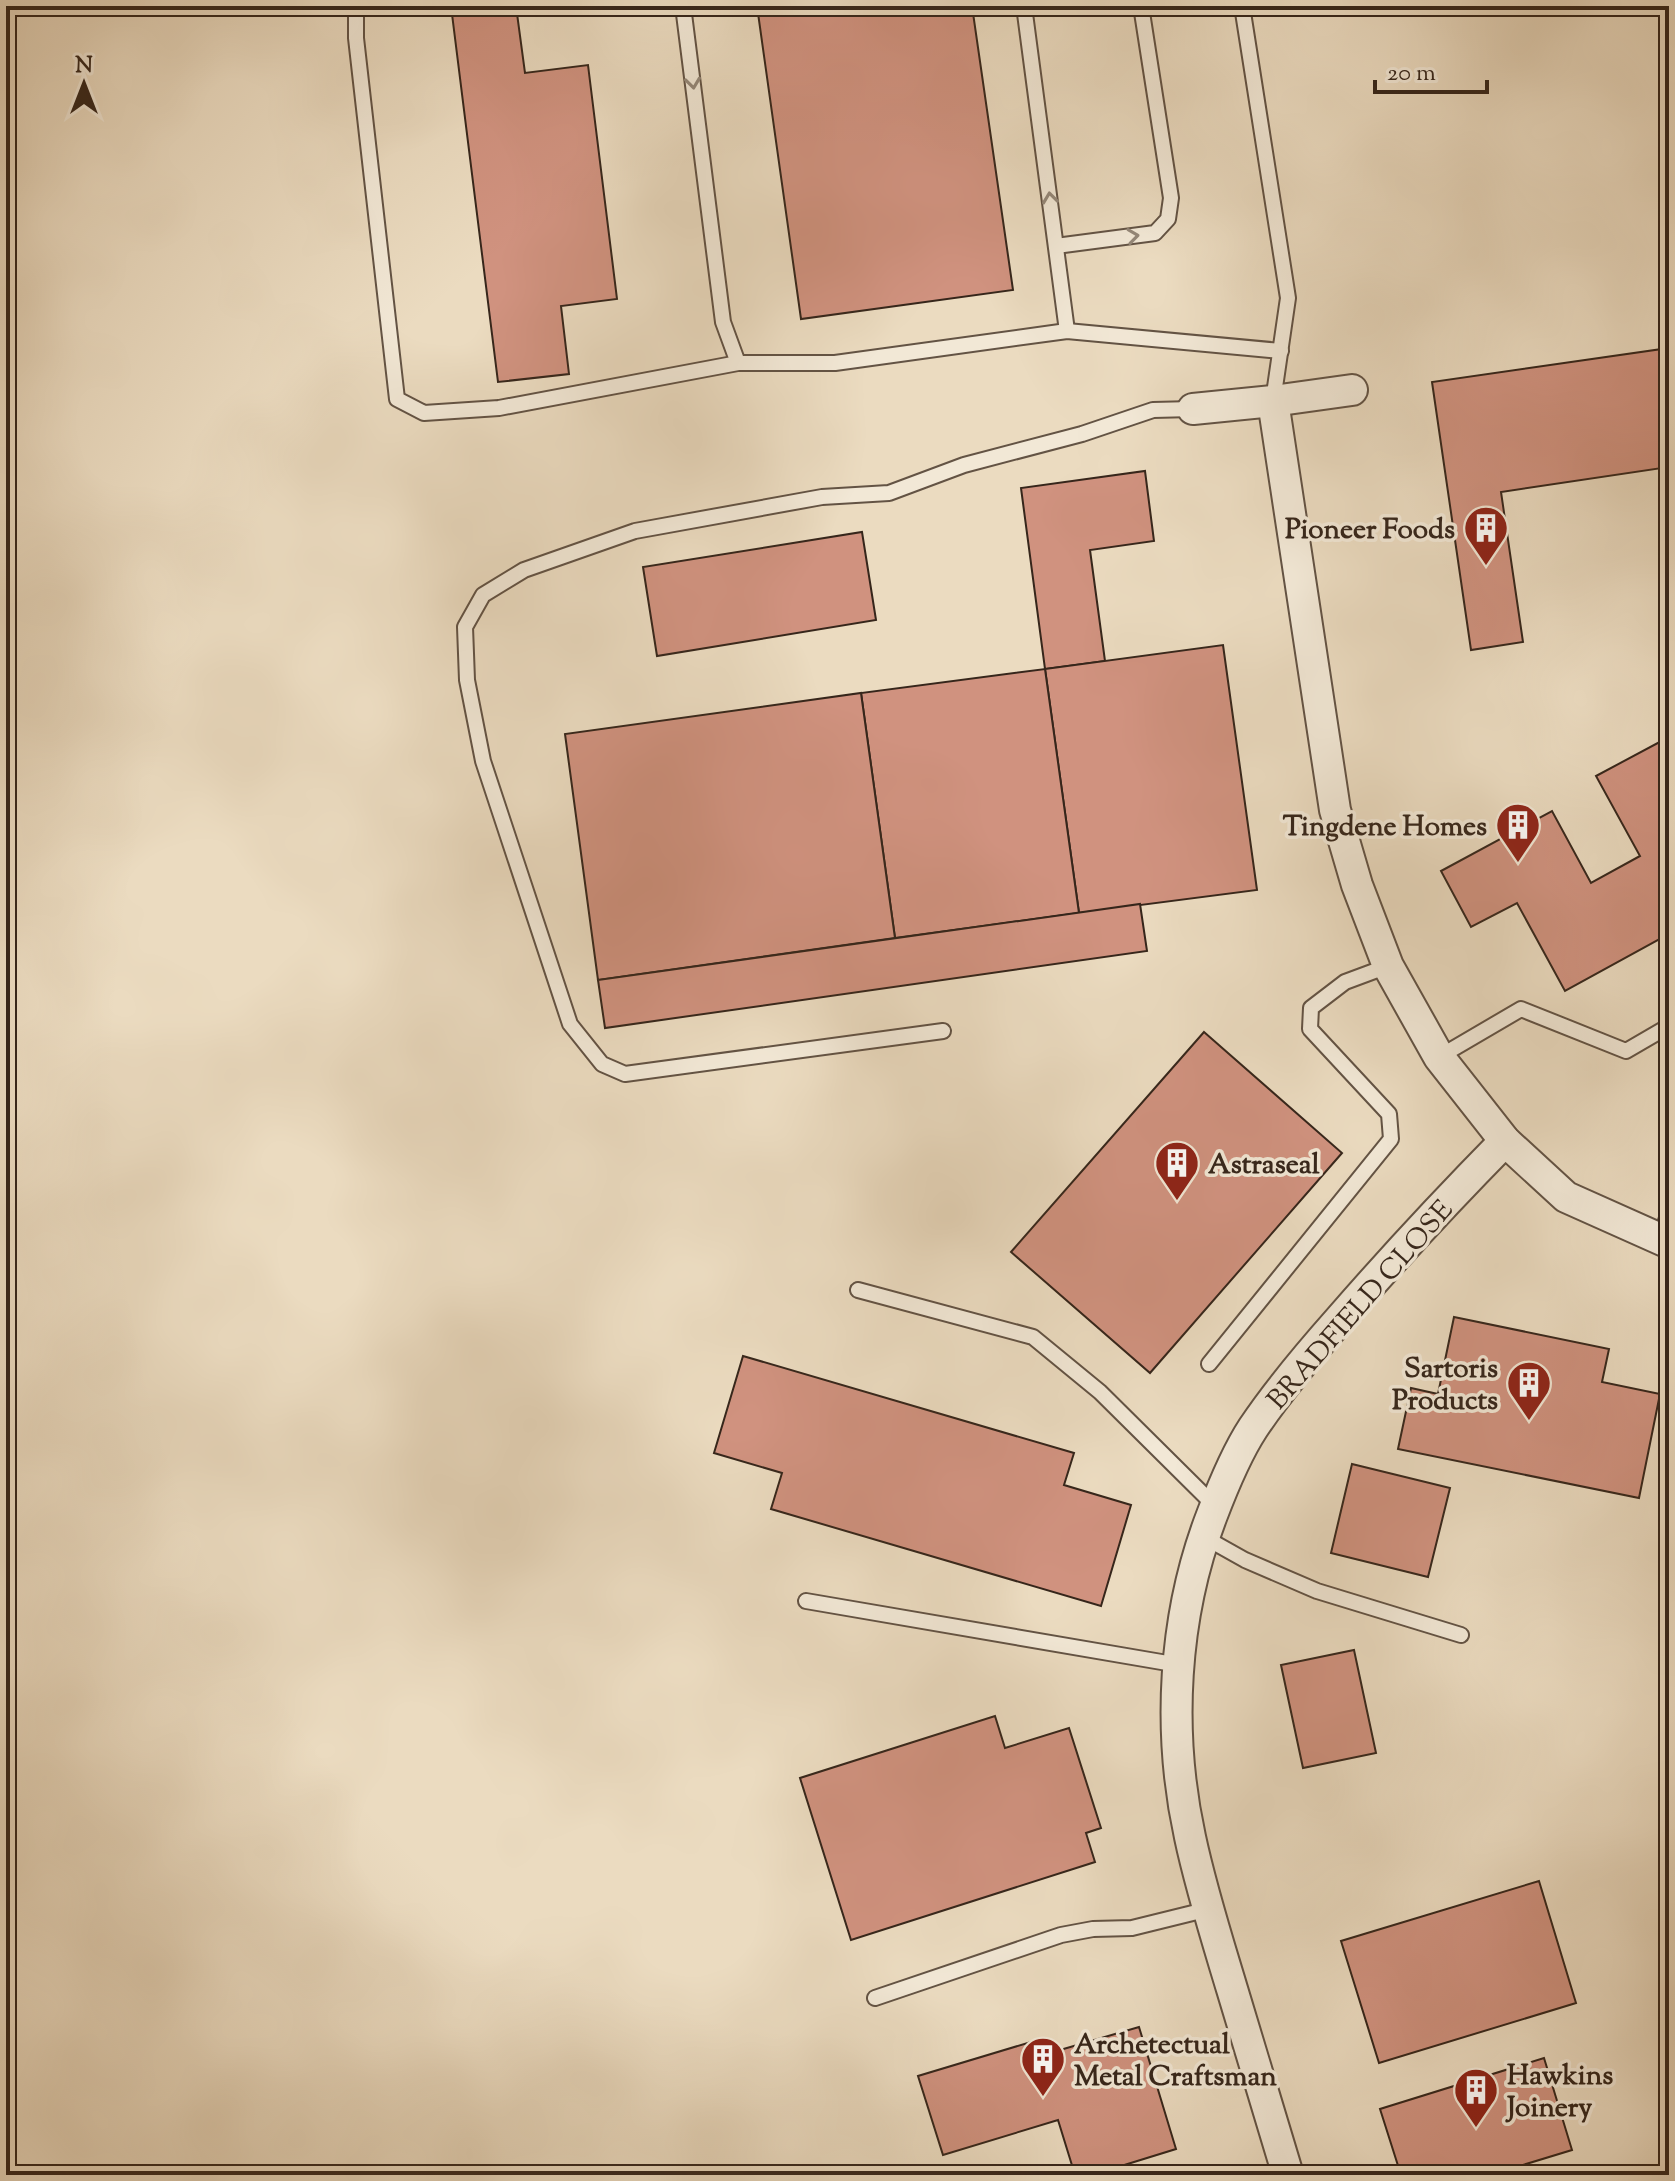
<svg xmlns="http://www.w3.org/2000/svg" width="1675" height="2181" viewBox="0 0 1675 2181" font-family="'Sorts Mill Goudy',serif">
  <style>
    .building { fill: #d0927f; stroke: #36261b; stroke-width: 2 }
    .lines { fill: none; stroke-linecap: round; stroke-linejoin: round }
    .service-casing { stroke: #635344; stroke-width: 18 }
    .minor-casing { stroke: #635344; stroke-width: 34 }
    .service { stroke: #f2e8d6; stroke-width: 14 }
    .minor { stroke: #f2e8d6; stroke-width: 30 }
    .oneway { stroke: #948778 }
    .labels { text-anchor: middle; stroke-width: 7; stroke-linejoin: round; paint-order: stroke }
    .poi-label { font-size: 28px; font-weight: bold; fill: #36261b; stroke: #f2e8d6; text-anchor: end }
    .street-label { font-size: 28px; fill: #36261b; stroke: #f2e8d6 }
  </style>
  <rect width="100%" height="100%" fill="#ebdbc0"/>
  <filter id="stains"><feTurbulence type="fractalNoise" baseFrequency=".0025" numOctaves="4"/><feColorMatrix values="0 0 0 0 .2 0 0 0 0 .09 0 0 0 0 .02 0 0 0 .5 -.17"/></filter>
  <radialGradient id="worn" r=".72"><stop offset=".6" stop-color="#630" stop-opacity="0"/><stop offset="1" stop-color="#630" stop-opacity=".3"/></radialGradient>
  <g class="building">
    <polygon points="451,6 516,6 525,73 588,65 617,299 561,306 569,374 498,382"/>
    <polygon points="757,6 972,6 1013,290 801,319"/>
    <polygon points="1669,348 1669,467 1501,492 1523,642 1471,650 1432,382"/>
    <polygon points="1145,471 1154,541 1090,550 1105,661 1045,669 1021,488"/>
    <polygon points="862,532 876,620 657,656 643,567"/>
    <polygon points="1223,645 1257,890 1079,913 1045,669"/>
    <polygon points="1045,669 1079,913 895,938 861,693"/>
    <polygon points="861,693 895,938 598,980 565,734"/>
    <polygon points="1669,737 1669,934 1565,991 1517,903 1471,927 1441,871 1552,811 1591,883 1640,856 1596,776"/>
    <polygon points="1140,904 1147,951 605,1028 598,980"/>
    <polygon points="1204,1032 1342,1153 1150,1373 1011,1252"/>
    <polygon points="1454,1317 1609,1349 1602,1382 1660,1394 1639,1498 1398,1449 1411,1388 1438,1394"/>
    <polygon points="743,1356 1074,1453 1064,1485 1131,1505 1101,1606 771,1509 782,1473 714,1453"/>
    <polygon points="1352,1464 1450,1488 1428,1577 1331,1553"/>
    <polygon points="1354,1650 1376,1753 1303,1768 1281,1665"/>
    <polygon points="995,1716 1005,1748 1069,1728 1101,1828 1086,1833 1095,1862 851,1940 800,1778"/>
    <polygon points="1669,1797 1669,1825 1663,1823"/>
    <polygon points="1539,1881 1576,2003 1379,2063 1341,1941"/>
    <polygon points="1139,2027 1176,2149 1092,2175 1075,2175 1058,2120 943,2155 918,2076 1031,2042 1036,2057"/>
    <polygon points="1544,2058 1572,2150 1490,2175 1401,2175 1380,2109"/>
  </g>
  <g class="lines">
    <g class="service-casing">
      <g id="service">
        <polyline points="356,6 356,38 397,399 424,413 499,408 738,363 835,363 1067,331 1281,351"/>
        <polyline points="683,6 723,322 738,363"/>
        <polyline points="1024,6 1067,331"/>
        <polyline points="1242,6 1288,298 1273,401"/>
        <polyline points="1056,246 1155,233 1168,219 1171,198 1141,6"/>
        <polyline points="943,1031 625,1074 602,1064 570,1024 483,761 467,680 465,627 483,595 524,570 635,531 822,497 889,493 964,465 1082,434 1153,410 1193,409"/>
        <polyline points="1439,1057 1521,1009 1626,1051 1669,1026"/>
        <polyline points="1660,1239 1669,1212"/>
        <polyline points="858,1290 1033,1337 1100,1392 1215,1506"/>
        <polyline points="1209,1364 1391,1139 1389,1114 1310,1029 1311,1008 1345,982 1388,966"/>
        <polyline points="1204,1537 1245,1560 1317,1591 1461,1635"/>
        <polyline points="806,1601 1179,1665"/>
        <polyline points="875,1998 1061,1935 1093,1929 1132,1928 1209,1909"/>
      </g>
    </g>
    <g class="minor-casing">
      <g id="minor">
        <polyline points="1273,401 1335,810 1357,885 1388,966 1439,1057 1505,1141 1566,1197 1669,1243"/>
        <polyline points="1193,409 1273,401 1352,390"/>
        <path d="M1288,2175c-19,-62 -37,-124 -56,-186 -15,-50 -31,-100 -42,-152 -23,-105 -17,-221 22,-322 11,-29 24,-61 41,-87 26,-39 56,-74 87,-109 53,-61 108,-120 165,-178"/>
      </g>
    </g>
    <use href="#service" class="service"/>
    <use href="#minor" class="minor"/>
  </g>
  <defs><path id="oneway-chevron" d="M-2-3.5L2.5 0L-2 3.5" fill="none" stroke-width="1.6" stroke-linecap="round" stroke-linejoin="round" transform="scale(2)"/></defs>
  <g class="oneway">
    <use href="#oneway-chevron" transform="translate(693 83) rotate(83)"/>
    <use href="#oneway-chevron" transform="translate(1050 198) rotate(-97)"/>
    <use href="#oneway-chevron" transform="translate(1133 236) rotate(-8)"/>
  </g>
  <defs>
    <g id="building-pin" transform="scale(2.3)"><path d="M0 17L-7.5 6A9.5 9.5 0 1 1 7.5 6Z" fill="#8f2418" stroke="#f2e8d6"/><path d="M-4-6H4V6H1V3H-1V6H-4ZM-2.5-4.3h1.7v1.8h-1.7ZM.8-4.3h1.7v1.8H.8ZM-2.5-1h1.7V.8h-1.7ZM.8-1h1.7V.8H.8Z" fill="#fff"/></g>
  </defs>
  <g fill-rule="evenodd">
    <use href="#building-pin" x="1486" y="528"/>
    <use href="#building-pin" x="1518" y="825"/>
    <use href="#building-pin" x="1177" y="1163"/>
    <use href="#building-pin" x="1529" y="1383"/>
    <use href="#building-pin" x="1043" y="2059"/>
    <use href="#building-pin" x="1476" y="2090"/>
  </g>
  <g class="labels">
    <g class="poi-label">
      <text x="1455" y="538">Pioneer Foods</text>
      <text x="1487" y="835">Tingdene Homes</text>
      <text x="1208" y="1173" text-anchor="start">Astraseal</text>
      <text x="1498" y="1377">Sartoris<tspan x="1498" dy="32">Products</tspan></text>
      <text x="1074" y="2053" text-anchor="start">Archetectual<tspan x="1074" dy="32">Metal Craftsman</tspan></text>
      <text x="1507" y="2084" text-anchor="start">Hawkins<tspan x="1507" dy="32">Joinery</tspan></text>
    </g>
    <g class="street-label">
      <text transform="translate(1359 1304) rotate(-49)" y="10">BRADFIELD CLOSE</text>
    </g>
  </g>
  <rect width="1675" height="2181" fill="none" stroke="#ebdbc0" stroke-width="32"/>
  <rect x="8" y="8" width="1659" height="2165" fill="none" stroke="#36261b" stroke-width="4"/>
  <rect x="16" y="16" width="1643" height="2149" fill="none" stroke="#36261b" stroke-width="2"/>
  <g transform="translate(84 84)" stroke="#f2e8d6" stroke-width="6" paint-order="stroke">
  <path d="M0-6L14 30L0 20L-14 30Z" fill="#36261b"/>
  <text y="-12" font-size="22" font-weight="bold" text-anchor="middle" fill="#36261b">N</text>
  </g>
  <path d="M1375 80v12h112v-12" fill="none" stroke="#36261b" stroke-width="4"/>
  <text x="1387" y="80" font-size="24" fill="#36261b" stroke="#f2e8d6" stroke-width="6" paint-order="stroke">20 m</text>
  <rect width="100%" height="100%" filter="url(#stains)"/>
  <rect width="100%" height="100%" fill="url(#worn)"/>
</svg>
